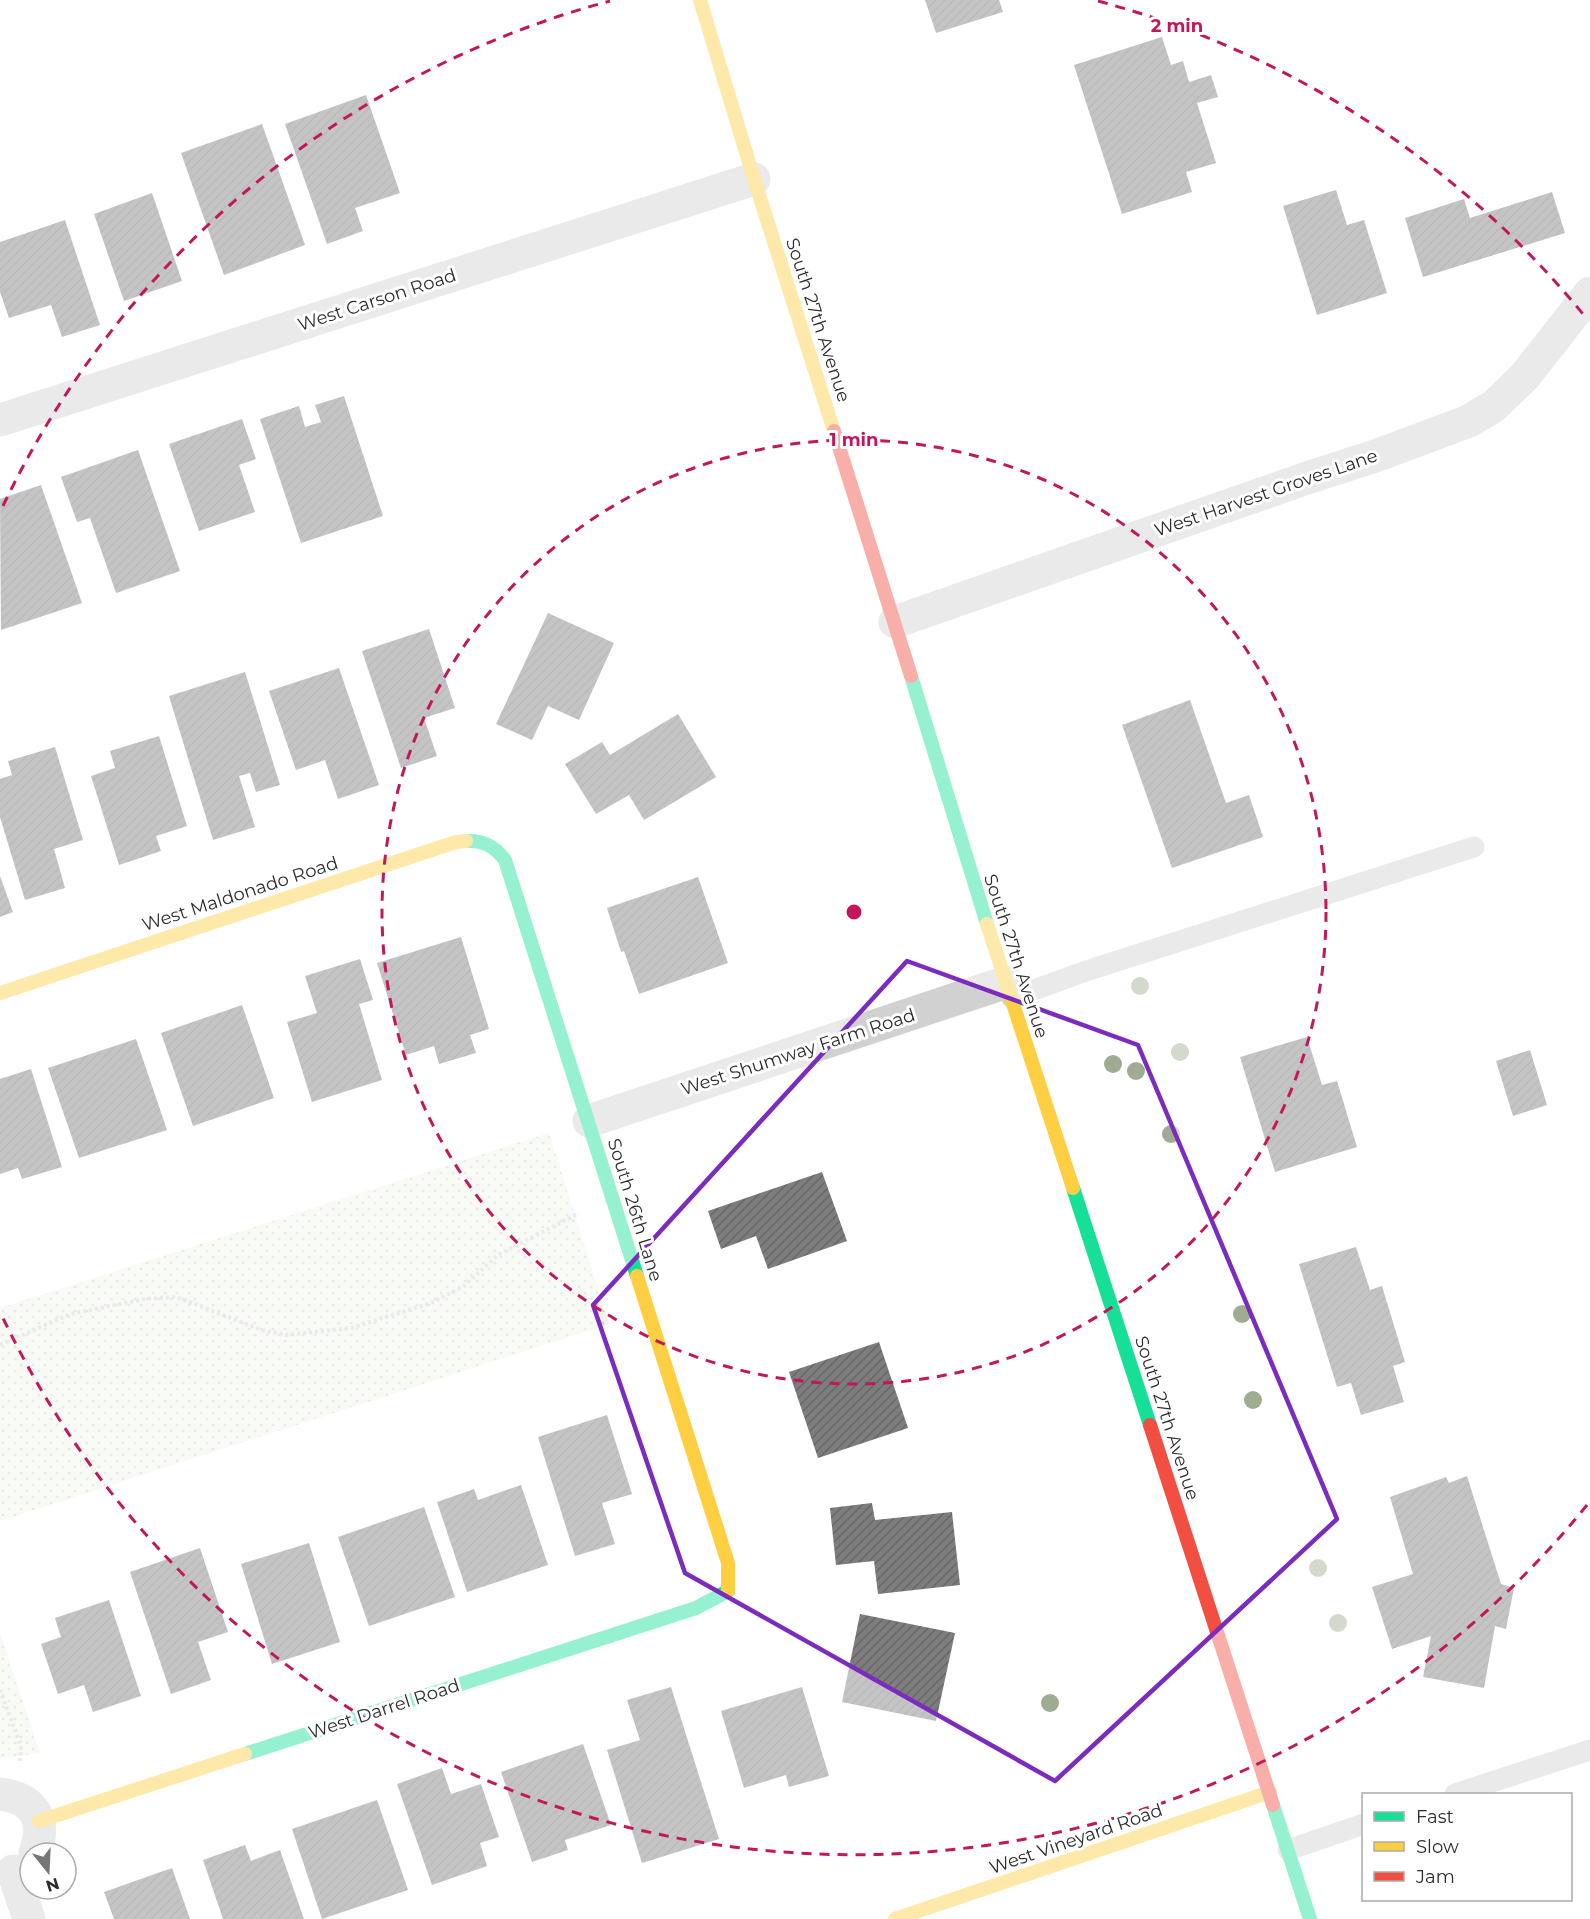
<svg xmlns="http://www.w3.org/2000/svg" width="1590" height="1919" viewBox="0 0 1590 1919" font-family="Montserrat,sans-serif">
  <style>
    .park { fill: url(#park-dots) }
    .building { fill: url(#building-hatch) }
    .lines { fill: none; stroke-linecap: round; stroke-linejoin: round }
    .path { stroke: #d1d1d1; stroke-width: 4; stroke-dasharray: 3 3; stroke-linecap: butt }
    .lane { stroke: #d1d1d1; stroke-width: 21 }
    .street { stroke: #d1d1d1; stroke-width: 33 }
    .fast { stroke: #16e098; stroke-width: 14 }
    .slow { stroke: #ffcf43; stroke-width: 14 }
    .jam { stroke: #f24e42; stroke-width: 14 }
    .tree { fill: #a0ac92 }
    .marked { fill: none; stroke: #7b2cbf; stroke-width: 4.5; stroke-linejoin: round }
    .ring { fill: none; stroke: #c2185b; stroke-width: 3; stroke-dasharray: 10 8 }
    .labels { text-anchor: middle; stroke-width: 6; stroke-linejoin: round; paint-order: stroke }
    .street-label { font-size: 18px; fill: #2c2c2c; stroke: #fff }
    .centre { fill: #c2185b; stroke: #fff; stroke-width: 3 }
    .ring-label { font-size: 18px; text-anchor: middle; font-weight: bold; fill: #c2185b; stroke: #fff; stroke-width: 6; stroke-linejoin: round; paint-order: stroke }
  </style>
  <defs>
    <pattern id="park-dots" width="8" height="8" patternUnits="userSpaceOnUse" patternTransform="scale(1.5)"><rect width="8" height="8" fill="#f0f3ea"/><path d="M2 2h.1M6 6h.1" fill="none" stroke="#ced0c9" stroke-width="1.8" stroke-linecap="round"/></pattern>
    <pattern id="building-hatch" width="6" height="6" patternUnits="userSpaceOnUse" patternTransform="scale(1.5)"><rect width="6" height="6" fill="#7d7d7d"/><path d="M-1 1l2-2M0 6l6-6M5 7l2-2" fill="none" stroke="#676767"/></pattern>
  </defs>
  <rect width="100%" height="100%" fill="#fff"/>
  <g class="park">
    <polygon points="549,1133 609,1324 0,1521 0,1308"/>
    <polygon points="0,1633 40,1753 0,1759"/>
  </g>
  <g class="building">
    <polygon points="925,0 999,0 1003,12 936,33"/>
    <polygon points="1162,37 1171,65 1183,61 1189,82 1211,75 1218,97 1197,103 1216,163 1186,172 1192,192 1122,214 1074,65"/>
    <polygon points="366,95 400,193 355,208 363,231 327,244 285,124"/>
    <polygon points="262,124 305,245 224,275 181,153"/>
    <polygon points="1336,190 1347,225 1364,220 1387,293 1317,315 1283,206"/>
    <polygon points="1552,192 1565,233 1423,277 1405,218 1464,199 1470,218"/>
    <polygon points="152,193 182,281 124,301 94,214"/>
    <polygon points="65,220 100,325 62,337 51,305 9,318 0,292 0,242"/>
    <polygon points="344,396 383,516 301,543 260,419 299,406 305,427 321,422 315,405"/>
    <polygon points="242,419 256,459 239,465 255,512 199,531 169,444"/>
    <polygon points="138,450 180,571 116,593 90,518 77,522 61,477"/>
    <polygon points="41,485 82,603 1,630 0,499"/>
    <polygon points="548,613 614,643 579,720 548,706 532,740 496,724"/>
    <polygon points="429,629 455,708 424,718 437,756 401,768 362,651"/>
    <polygon points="339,668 379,785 338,799 325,760 296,770 269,691"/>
    <polygon points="245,672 280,785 256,792 250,773 239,776 255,827 213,840 169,696"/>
    <polygon points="1190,700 1226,803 1249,795 1263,837 1172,868 1122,725"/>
    <polygon points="678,714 716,777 644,820 629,795 596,814 565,764 602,742 610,755"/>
    <polygon points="159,736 187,826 156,836 161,851 119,865 91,776 115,768 110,751"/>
    <polygon points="55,747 83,840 54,849 65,888 25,900 0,817 0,779 12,775 8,761"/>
    <polygon points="0,876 13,912 0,917"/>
    <polygon points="698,877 728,963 639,994 624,951 621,952 607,908"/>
    <polygon points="461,937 489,1029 470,1035 476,1053 439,1064 434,1046 406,1055 377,963"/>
    <polygon points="360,959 373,1000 359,1004 382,1080 312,1102 287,1022 317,1013 305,976"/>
    <polygon points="242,1005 274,1098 193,1126 161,1033"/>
    <polygon points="1307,1037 1322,1085 1337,1081 1357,1147 1275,1172 1240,1057"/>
    <polygon points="136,1039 167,1130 79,1158 48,1068"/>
    <polygon points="1530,1050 1547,1105 1513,1116 1496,1061"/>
    <polygon points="31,1069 62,1167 22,1179 18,1168 0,1174 0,1079"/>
    <polygon points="822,1172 847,1241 768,1269 756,1236 721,1249 708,1211"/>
    <polygon points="1356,1247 1370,1290 1382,1286 1405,1362 1393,1366 1404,1402 1361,1415 1351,1383 1337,1387 1299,1264"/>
    <polygon points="879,1342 908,1428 818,1458 789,1372"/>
    <polygon points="607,1415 632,1494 602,1503 615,1544 575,1556 538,1437"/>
    <polygon points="1467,1476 1501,1584 1514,1588 1506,1629 1495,1626 1484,1688 1423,1677 1431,1636 1392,1649 1372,1587 1413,1574 1390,1497 1446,1477 1449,1483"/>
    <polygon points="521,1485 548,1565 467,1592 437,1502 474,1489 478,1500"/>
    <polygon points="872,1503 875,1520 952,1512 960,1585 878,1594 874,1561 836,1565 830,1508"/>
    <polygon points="424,1507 455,1597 369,1626 338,1537"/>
    <polygon points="309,1543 340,1642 272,1664 241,1564"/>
    <polygon points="200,1548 228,1632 198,1642 211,1680 171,1694 130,1572"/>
    <polygon points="109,1600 141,1696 93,1712 84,1685 58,1694 41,1644 61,1637 55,1618"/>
    <polygon points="860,1614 955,1633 936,1721 842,1702"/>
    <polygon points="671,1687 719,1839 642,1863 607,1750 640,1740 627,1700"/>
    <polygon points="802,1687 829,1776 789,1787 786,1775 744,1788 721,1711"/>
    <polygon points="583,1744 611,1825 565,1840 568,1850 532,1862 501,1772"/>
    <polygon points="442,1768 451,1794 481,1784 499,1837 480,1843 487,1866 432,1885 397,1784"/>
    <polygon points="377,1800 408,1890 322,1919 292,1829"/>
    <polygon points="245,1845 251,1861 280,1850 304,1919 223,1919 203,1860"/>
    <polygon points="172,1868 190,1919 114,1919 104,1892"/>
  </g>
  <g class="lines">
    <g class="path">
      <polyline points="0,1345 70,1314 145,1299 176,1297 262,1330 286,1335 351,1328 431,1303 464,1286 498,1255 579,1213"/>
      <polyline points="0,1690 21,1746 20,1761"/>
    </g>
    <g class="lane">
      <polyline points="1012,998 1086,971 1474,847"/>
      <polyline points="1455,1794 1590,1750"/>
      <polyline points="1288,1850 1364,1824"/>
    </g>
    <g class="street">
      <polyline points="0,420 754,179"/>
      <polyline points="895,622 1307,478 1378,455 1469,421 1494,406 1525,376 1590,293"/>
      <polyline points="589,1121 1007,982"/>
      <path d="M0,1794c35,4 47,27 35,59"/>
      <polyline points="13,1871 29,1919"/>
    </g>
    <g class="fast">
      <polyline points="911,676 987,924"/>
      <path d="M466,841c17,-1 29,5 39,19l132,416"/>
      <polyline points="1073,1188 1150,1425"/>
      <polyline points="245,1754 696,1608 728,1591"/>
      <polyline points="1273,1805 1310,1919"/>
    </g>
    <g class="slow">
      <polyline points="700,0 754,179 834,431"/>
      <polyline points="987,924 1073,1188"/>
      <polyline points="0,993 456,842 466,841"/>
      <polyline points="637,1276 728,1563 728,1591"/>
      <polyline points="39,1821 245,1754"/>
      <polyline points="895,1919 1270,1792"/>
    </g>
    <g class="jam">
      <polyline points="834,431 911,676"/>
      <polyline points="1150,1425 1273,1805"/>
    </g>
  </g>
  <g class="tree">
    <circle cx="1140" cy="986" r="9"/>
    <circle cx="1180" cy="1052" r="9"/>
    <circle cx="1113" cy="1064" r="9"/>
    <circle cx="1136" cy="1071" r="9"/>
    <circle cx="1171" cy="1134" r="9"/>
    <circle cx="1242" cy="1314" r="9"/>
    <circle cx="1253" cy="1400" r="9"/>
    <circle cx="1318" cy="1568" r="9"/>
    <circle cx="1338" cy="1623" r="9"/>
    <circle cx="1050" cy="1703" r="9"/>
  </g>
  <path d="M0 0H1590V1919H0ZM907,961l231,84 199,474 -282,262 -370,-208 -92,-268z" fill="#fff" fill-opacity=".55" fill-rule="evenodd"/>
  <path class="marked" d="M907,961l231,84 199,474 -282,262 -370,-208 -92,-268z"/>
  <g class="ring">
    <circle cx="854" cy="912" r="472"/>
    <path d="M1587 1505A943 943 0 0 1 3 1318M3 506A943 943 0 0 1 610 1M1098 1A943 943 0 0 1 1587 319"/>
  </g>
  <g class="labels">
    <g class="street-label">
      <text transform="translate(377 300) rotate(-18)" y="6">West Carson Road</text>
      <text transform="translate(818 320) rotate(72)" y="6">South 27th Avenue</text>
      <text transform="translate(1266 493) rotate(-19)" y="6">West Harvest Groves Lane</text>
      <text transform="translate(240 894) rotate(-18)" y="6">West Maldonado Road</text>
      <text transform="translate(1016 956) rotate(72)" y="6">South 27th Avenue</text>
      <text transform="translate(798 1052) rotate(-18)" y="6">West Shumway Farm Road</text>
      <text transform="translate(635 1210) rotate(73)" y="6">South 26th Lane</text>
      <text transform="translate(1167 1418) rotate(72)" y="6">South 27th Avenue</text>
      <text transform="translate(384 1709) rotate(-18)" y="6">West Darrel Road</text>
      <text transform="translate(1076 1839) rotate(-19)" y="6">West Vineyard Road</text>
    </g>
  </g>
  <circle cx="854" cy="912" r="9" class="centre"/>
  <g class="ring-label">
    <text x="1177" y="32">2 min</text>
    <text x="854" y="446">1 min</text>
  </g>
  <rect x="1362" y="1793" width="210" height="108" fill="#ffffff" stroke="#ababab" stroke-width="1.5"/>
  <rect x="1374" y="1812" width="30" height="9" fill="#16e098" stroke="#ababab" stroke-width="1.5"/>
  <text x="1416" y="1823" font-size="18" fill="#2c2c2c">Fast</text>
  <rect x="1374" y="1842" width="30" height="9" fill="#ffcf43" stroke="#ababab" stroke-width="1.5"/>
  <text x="1416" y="1853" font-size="18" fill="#2c2c2c">Slow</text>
  <rect x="1374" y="1872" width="30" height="9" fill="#f24e42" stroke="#ababab" stroke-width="1.5"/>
  <text x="1416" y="1883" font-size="18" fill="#2c2c2c">Jam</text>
  <g transform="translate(48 1871) rotate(162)"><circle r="28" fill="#ffffff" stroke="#ababab" stroke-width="1.5"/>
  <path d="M0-4.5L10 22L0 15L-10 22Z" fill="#767676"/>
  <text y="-9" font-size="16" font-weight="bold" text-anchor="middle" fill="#2c2c2c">N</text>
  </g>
</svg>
